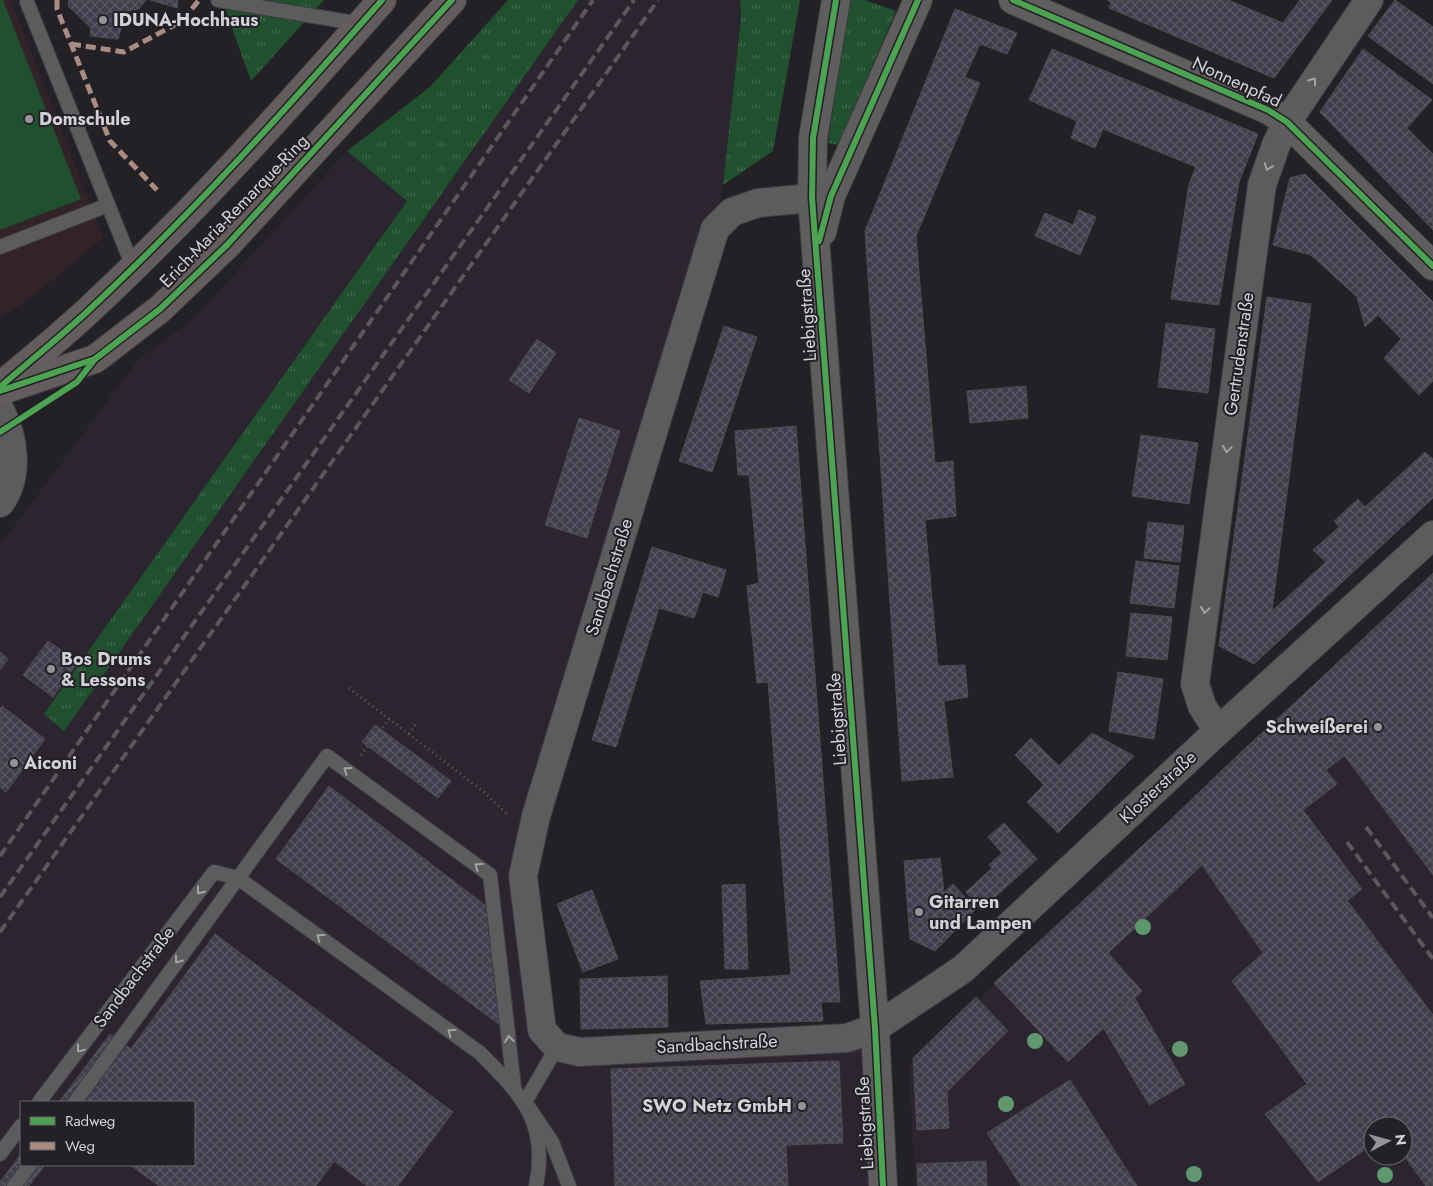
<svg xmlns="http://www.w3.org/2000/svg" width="1433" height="1186" viewBox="0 0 1433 1186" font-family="Jost,sans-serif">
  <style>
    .built { fill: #2b2530; fill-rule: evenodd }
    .education { fill: #32232a }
    .grass { fill: url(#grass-tufts) }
    .pitch { fill: #20502e }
    .building { fill: url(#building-cross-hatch); stroke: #4d4c4f }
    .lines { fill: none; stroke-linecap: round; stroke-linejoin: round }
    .lane-casing { stroke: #3c3b3e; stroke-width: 16 }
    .street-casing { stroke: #3c3b3e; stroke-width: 30 }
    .secondary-casing { stroke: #3c3b3e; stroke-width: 30 }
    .primary-casing { stroke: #3c3b3e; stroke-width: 30 }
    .path { stroke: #5e5d60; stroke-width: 3; stroke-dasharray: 1 4; stroke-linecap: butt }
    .lane { stroke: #5d5b5e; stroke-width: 14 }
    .street { stroke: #5d5b5e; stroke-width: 28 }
    .secondary { stroke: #5f5d5e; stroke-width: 28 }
    .primary { stroke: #635d5e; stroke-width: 28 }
    .rail { stroke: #5a585c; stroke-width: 4; stroke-dasharray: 10 5; stroke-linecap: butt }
    .quiet { stroke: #a88b81; stroke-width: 5; stroke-dasharray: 10 5; stroke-linecap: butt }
    .cycleway-casing { stroke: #232026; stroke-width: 9 }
    .cycleway { stroke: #4ca352; stroke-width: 6 }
    .tree { fill: #61976e }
    .oneway { stroke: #a4a2a5 }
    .poi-dot { fill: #959397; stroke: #232026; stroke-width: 2 }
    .labels { text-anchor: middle; stroke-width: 4; stroke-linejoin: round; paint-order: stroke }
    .poi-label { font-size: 18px; font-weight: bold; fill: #d3d1d5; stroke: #232026; text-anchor: start }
    .street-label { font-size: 18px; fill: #d3d1d5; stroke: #232026 }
  </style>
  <defs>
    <pattern id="grass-tufts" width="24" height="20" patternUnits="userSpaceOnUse" patternTransform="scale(1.25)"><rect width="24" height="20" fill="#20502e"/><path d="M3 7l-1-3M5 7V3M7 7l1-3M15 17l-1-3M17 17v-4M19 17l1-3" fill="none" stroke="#40684b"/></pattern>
    <pattern id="building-cross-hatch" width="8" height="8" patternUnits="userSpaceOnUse" patternTransform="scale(1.25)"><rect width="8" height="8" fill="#413d4c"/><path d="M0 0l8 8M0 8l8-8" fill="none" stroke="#5c5865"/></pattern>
  </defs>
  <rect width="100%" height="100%" fill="#232125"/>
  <g class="built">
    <path d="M578,0h162l1,18 -18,167 -8,44 -192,647 34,171 318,-19 8,158h-883v-641l139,-186 55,-41 153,-167 79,65zM21,1102h173v63h-173z"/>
    <path d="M1433,573v613h-518l-6,-121zM1373,1126h30v30h-30z"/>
  </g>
  <polygon class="education" points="0,0 11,0 103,238 28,300 0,318"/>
  <g class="grass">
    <polygon points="222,0 324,0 251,81"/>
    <polygon points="508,0 578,0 64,731 44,714 407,201 347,151 430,87"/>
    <polygon points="740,0 800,0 773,151 723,185 741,18"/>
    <polygon points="848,0 865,0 896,11 838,145 828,143"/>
  </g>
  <polygon class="pitch" points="0,0 3,0 81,199 0,230"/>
  <g class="building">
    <polygon points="69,0 146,0 139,9 126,11 118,39 90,36 91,28 68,6"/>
    <polygon points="150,0 178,0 177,8"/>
    <polygon points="1107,0 1228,0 1283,23 1300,0 1332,0 1274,78 1109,8 1111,2"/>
    <polygon points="1395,0 1433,27 1433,84 1368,36"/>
    <polygon points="955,9 1017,33 1007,54 980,44 965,77 980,83 916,236 935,463 953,461 956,516 925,520 938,666 965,665 968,697 944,701 953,777 902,781 865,231"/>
    <polygon points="1052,49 1258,134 1239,182 1219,305 1171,299 1189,184 1196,167 1103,129 1095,148 1071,138 1077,121 1029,100"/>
    <polygon points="1363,49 1432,100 1407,128 1433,154 1433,230 1320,112"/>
    <polygon points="1305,174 1433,302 1433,381 1419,395 1384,358 1401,339 1378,315 1365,327 1357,297 1311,255 1273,245 1290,178"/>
    <polygon points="1079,210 1096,217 1080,255 1035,236 1045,213 1073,225"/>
    <polygon points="1267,297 1311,304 1272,611 1326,562 1313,550 1339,527 1334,521 1358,499 1365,507 1425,452 1433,459 1433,498 1254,664 1219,646"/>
    <polygon points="1166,323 1215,329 1208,393 1158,387"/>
    <polygon points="724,326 757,337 712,472 679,461"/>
    <polygon points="537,339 556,353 529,393 509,380"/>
    <polygon points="1026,386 1028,418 970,423 967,391"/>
    <polygon points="579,418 620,431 587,538 545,525"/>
    <polygon points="796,426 840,1002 821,1002 823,1021 706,1024 700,981 791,975 768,682 757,683 747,586 759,583 749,475 738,475 735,431"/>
    <polygon points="1141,435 1198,443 1189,504 1132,496"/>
    <polygon points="1148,522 1184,526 1180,562 1144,558"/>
    <polygon points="652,547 726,570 718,597 703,592 694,618 659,608 616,747 592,740"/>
    <polygon points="1136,561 1179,566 1174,608 1130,603"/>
    <polygon points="1433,573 1433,875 1301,697"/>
    <polygon points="1131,613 1172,617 1167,660 1126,656"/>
    <polygon points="48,641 78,662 53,697 23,675"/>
    <polygon points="0,652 8,659 0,670"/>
    <polygon points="1118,672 1163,679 1154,739 1109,731"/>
    <polygon points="1301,697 1344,756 1326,770 1337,784 1303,810 1362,889 1347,901 1238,755"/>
    <polygon points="2,706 45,739 6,792 0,787 0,709"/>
    <polygon points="375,725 451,781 438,798 362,742"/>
    <polygon points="1092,733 1134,756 1058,833 1027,802 1044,785 1015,755 1031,738 1059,766"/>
    <polygon points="1238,755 1433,1015 1433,1186 1426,1186 1403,1154 1403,1126 1373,1126 1373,1144 1318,1182 1265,1114 1307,1084 1232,981 1263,953 1202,865 1166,824"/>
    <polygon points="329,786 502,918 516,1037 276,859"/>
    <polygon points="1004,823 1037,859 981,910 966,892 992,868 989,865 1002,853 988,837"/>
    <polygon points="1166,824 1202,865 1108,953 1142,991 1068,1062 994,983"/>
    <polygon points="940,858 944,892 953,884 976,909 935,951 910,939 904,861"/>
    <polygon points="745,884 748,969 725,969 722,885"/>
    <polygon points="592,890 618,959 583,972 557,904"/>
    <polygon points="215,934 453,1112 398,1186 367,1186 334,1161 316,1186 159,1186 130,1165 194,1165 194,1102 59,1102 110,1034 131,1049"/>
    <polygon points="667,976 668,1027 581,1029 580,979"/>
    <polygon points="976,997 1008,1031 947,1092 949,1128 917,1130 913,1058"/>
    <polygon points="1134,997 1185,1084 1149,1105 1103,1027"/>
    <polygon points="839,1061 843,1143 786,1145 788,1186 615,1186 611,1069"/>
    <polygon points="1070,1080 1137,1186 1021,1186 987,1133"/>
    <polygon points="21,1154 21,1165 45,1165 29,1186 0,1186 0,1182"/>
    <polygon points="986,1161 987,1186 918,1186 917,1164"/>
  </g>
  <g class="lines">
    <g class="lane-casing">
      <g id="lane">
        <polyline points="218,0 361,24"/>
        <polyline points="27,2 133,267"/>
        <polyline points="0,247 108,205"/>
        <polyline points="557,1047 525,1102 552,1142 569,1186"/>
        <path d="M39,1102l175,-230 24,6 242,175c42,42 69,70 56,133"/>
        <polyline points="75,1102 327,756 490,875 514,1087"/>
        <polyline points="0,1154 21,1126"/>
        <polyline points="14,1186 30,1165"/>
      </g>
    </g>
    <g class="street-casing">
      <g id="street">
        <polyline points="831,196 758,203 732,212 715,229 536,816 523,876 542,1030 557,1047 580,1052 847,1038 875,1028 963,969 1218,731 1433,535"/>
        <path d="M0,410c14,27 20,66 0,93"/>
        <polyline points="1218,731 1202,706 1195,684 1262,185 1276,145 1287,122 1369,0"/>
      </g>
    </g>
    <g class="secondary-casing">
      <g id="secondary">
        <polyline points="836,0 813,138 812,198 875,1028 883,1186"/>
        <polyline points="1013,0 1268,110 1287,122 1433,266"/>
        <polyline points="822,232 831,196 918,0"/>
      </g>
    </g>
    <g class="primary-casing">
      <g id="primary">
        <path d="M3,384c29,-24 58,-48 86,-74 104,-97 199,-203 293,-310"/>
        <polyline points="0,391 95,359 160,309 227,245 452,0"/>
      </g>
    </g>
    <g class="path">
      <polyline points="349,688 484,792 507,814"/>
      <polyline points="409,734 416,724"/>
      <polyline points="361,755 389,719"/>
    </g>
    <use href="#lane" class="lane"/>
    <use href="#street" class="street"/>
    <use href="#secondary" class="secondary"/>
    <use href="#primary" class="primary"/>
    <g class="rail">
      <polyline points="1366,827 1433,918"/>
      <polyline points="1347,842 1433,959"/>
      <polyline points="0,856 593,0"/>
      <polyline points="0,897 634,0"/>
      <polyline points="0,932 658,0"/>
    </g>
    <g class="quiet">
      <polyline points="57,0 57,9 110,141 157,190"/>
      <polyline points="71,44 124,52 182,21 199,0"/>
    </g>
    <g class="cycleway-casing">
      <g id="cycleway">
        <polyline points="836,0 813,138 812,198 875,1028 883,1186"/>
        <polyline points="1013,0 1268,110 1287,122 1433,266"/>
        <polyline points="819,241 831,196 918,0"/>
        <path d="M0,387c30,-26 60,-50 89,-77 104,-97 199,-203 293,-310"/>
        <polyline points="0,391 95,359 160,309 227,245 452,0"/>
        <polyline points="0,432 77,382 95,359"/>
      </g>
    </g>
    <use href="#cycleway" class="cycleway"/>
  </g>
  <g class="tree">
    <circle cx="1143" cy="927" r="8"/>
    <circle cx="1035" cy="1041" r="8"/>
    <circle cx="1180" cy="1049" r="8"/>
    <circle cx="1006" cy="1104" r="8"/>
    <circle cx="1194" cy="1174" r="8"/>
    <circle cx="1385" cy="1175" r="8"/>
  </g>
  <defs><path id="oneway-chevron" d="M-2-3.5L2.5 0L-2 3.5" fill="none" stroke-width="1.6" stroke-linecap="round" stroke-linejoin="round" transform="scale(1.25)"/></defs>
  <g class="oneway">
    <use href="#oneway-chevron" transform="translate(1313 81) rotate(-55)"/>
    <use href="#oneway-chevron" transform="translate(1268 167) rotate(109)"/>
    <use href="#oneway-chevron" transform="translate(1227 449) rotate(98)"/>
    <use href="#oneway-chevron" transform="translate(1205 610) rotate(98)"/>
    <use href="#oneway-chevron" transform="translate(347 770) rotate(-144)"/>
    <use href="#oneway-chevron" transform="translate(478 866) rotate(-144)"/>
    <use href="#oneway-chevron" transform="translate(200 891) rotate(127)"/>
    <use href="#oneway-chevron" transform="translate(320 937) rotate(-144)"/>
    <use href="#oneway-chevron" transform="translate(178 960) rotate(126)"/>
    <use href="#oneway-chevron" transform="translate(451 1032) rotate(-144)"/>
    <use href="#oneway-chevron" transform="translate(509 1039) rotate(-97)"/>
    <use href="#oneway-chevron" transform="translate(80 1049) rotate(127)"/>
  </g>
  <g class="poi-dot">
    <circle cx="103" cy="20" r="5"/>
    <circle cx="29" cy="119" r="5"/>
    <circle cx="51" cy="669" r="5"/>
    <circle cx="1378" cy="727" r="5"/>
    <circle cx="14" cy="763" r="5"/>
    <circle cx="919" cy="912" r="5"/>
    <circle cx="802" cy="1106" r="5"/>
  </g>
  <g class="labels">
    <g class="poi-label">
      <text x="113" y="26">IDUNA-Hochhaus</text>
      <text x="39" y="125">Domschule</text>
      <text x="61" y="665">Bos Drums<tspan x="61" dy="21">&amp; Lessons</tspan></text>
      <text x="1368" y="733" text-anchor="end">Schweißerei</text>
      <text x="24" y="769">Aiconi</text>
      <text x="929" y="908">Gitarren<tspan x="929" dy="21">und Lampen</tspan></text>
      <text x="792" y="1112" text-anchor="end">SWO Netz GmbH</text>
    </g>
    <g class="street-label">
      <text transform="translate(1237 82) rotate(25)" y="6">Nonnenpfad</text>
      <text transform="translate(234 211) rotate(-46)" y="6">Erich-Maria-Remarque-Ring</text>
      <text transform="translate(807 315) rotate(-94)" y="6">Liebigstraße</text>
      <text transform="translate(1239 354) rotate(-82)" y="6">Gertrudenstraße</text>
      <text transform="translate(609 577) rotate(-73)" y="6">Sandbachstraße</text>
      <text transform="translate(837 719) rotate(-94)" y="6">Liebigstraße</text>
      <text transform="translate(1158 787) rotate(-43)" y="6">Klosterstraße</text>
      <text transform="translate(134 977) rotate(-53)" y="6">Sandbachstraße</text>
      <text transform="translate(717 1044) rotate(-3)" y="6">Sandbachstraße</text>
      <text transform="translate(865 1123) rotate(-93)" y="6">Liebigstraße</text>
    </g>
  </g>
  <rect x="20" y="1101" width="175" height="65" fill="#232026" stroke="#69676c"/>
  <rect x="30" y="1117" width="25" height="8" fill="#4ca352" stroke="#69676c"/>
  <text x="65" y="1126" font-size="15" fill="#d3d1d5">Radweg</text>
  <rect x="30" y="1142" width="25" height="8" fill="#a88b81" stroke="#69676c"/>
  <text x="65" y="1151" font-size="15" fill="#d3d1d5">Weg</text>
  <g transform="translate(1388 1141) rotate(84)"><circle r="24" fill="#232026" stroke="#69676c"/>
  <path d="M0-4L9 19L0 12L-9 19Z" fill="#959397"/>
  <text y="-8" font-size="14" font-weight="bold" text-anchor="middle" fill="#d3d1d5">N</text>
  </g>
</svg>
